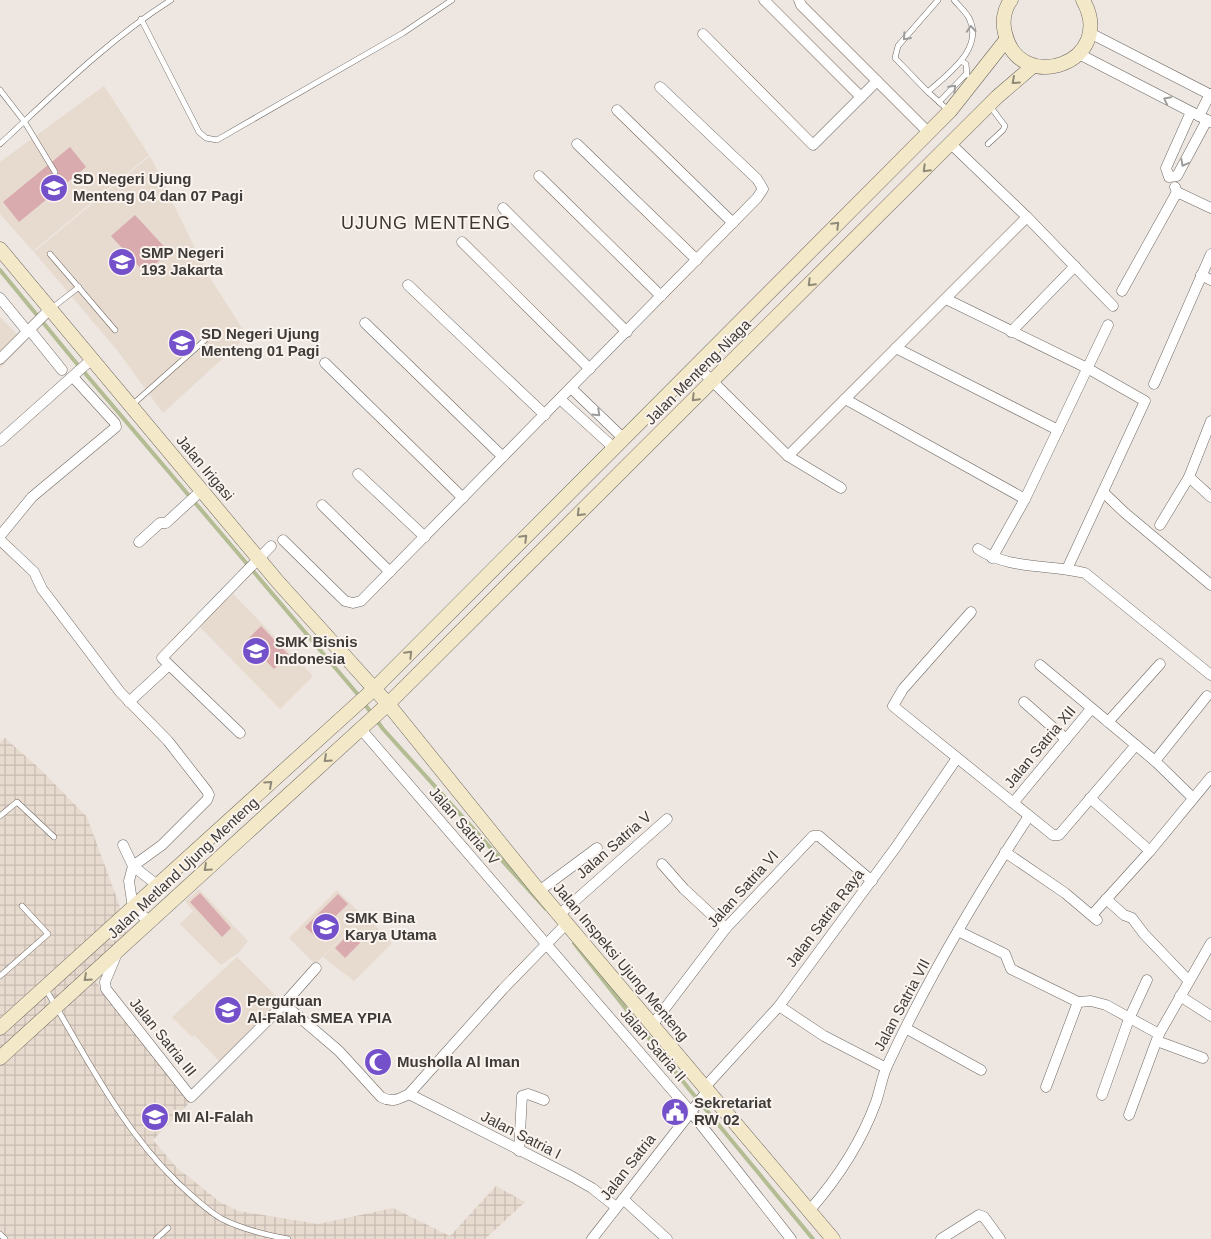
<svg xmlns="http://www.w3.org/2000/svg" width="1211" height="1239" viewBox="0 0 1211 1239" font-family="Arial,sans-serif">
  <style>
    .built { fill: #e7dacf }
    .industrial { fill: url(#industrial-grid) }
    .pitch { fill: #d9aaae }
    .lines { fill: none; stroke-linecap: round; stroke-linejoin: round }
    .stream { stroke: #b3bc92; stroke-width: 4 }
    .lane-casing { stroke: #6e6863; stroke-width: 6 }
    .street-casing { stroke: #6e6863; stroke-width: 11 }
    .secondary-casing { stroke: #6e6863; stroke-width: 15 }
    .lane { stroke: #fff; stroke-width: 5 }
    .street { stroke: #fff; stroke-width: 10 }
    .secondary { stroke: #f3e8c7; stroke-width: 14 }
    .oneway { stroke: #9e9d9c }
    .oneway2 { stroke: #8f8979 }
    .labels { text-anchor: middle; stroke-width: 4; stroke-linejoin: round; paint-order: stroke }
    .poi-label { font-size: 15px; font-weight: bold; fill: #3e3b39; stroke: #fbf4ee; text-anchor: start }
    .street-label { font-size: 15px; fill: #3e3b39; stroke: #fbf4ee }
    .quarter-label { font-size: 18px; letter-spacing: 1px; fill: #3c3732; stroke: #fbf4ee }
  </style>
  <defs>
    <pattern id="industrial-grid" width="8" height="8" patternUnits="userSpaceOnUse" patternTransform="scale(1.25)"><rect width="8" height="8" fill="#e7dacf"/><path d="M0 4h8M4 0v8" fill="none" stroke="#c7bcb2"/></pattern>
  </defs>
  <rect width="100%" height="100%" fill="#eee7e1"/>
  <g class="built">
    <polygon points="104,86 149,155 33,251 0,214 0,162"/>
    <polygon points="150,156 207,273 247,336 163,413 117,350 150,322 117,350 34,252"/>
    <polygon points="0,317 25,342 0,368"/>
    <polygon points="233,594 313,676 280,709 199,626"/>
    <polygon points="199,889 248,941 238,953 221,965 180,924 193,911 185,901"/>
    <polygon points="337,890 363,916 315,964 289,938"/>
    <polygon points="365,915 392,943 354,981 323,957"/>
    <polygon points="237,957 283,1003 225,1067 194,1035 192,1037 172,1017"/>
  </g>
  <polygon class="industrial" points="5,738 40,769 87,817 134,945 96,982 196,1096 153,1140 176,1167 220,1202 238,1211 318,1224 393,1208 450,1236 496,1186 525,1202 485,1239 0,1239 0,742"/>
  <g class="pitch">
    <polygon points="70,147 86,167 19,222 3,202"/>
    <polygon points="135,215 169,252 145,273 111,236"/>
    <polygon points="261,626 289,655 274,669 246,641"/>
    <polygon points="200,893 231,928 222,937 190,902"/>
    <polygon points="338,894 348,904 315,936 305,927"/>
    <polygon points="350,933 360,943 345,958 335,948"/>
  </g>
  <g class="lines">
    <g class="stream">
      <polyline points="0,270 73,359 360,697"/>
      <polyline points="364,703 383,729 546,909"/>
      <polyline points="574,943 689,1089 813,1239"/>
    </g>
    <g class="lane-casing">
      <g id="lane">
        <polyline points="141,19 199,132 206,138 217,140 403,33 452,0"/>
        <polyline points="961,61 966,64 967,75"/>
        <polyline points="0,90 24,121 55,172"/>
        <polyline points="928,92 895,58 898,46 938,0"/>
        <polyline points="939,102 966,74"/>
        <path d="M948,110l-20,-18c18,-17 57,-43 41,-74 -3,-6 -10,-12 -15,-18"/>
        <path d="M0,144c54,-50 108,-104 171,-144"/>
        <polyline points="988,144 1003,130 1005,126 990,106"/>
        <polyline points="50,254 115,330"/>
        <polyline points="52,308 79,287"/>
        <polyline points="132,405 205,340"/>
        <polyline points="0,816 17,802 54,837"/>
        <polyline points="0,976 48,934 22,906"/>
        <path d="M45,988c41,68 75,139 133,195 13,12 28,27 44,36 20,10 44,16 66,20"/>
        <polyline points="0,1234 5,1239"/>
        <polyline points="156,1239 168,1228"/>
      </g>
    </g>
    <g class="street-casing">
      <g id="street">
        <polyline points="764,0 861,97"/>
        <polyline points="799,0 801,5 928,132"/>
        <polyline points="1090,33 1211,95"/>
        <polyline points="703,34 813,145 877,81"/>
        <polyline points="1079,54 1211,122"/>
        <polyline points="617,110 733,223"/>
        <polyline points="1191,112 1166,168 1169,177 1177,176 1207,120"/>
        <polyline points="1199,116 1210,94"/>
        <polyline points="577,144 697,260"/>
        <polyline points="951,144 1027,217 1113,306"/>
        <polyline points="539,176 661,296"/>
        <polyline points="1175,187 1177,192 1211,208"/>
        <polyline points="503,208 627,332"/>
        <polyline points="462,242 590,369"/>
        <polyline points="1201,275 1211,280"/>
        <polyline points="408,285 545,415"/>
        <polyline points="1122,291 1177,192"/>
        <polyline points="0,298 27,331"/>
        <polyline points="946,299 1087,368 1145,401 1067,569"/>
        <polyline points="365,323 503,457"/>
        <polyline points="29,329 62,370"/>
        <polyline points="1011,332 1075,266"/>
        <polyline points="896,348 1058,430"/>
        <polyline points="0,359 50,309"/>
        <polyline points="325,363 463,498"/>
        <polyline points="696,365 788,456 841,488"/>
        <polyline points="1154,384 1211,254"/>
        <polyline points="571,388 623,438"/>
        <polyline points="560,399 614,448"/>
        <polyline points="845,399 1025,499"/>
        <polyline points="0,441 92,359"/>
        <polyline points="788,456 1027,217"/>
        <polyline points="358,474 425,537"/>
        <polyline points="1189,477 1211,497"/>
        <polyline points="1103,492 1125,513 1211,585"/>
        <polyline points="322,505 390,572"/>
        <polyline points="1160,525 1189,477 1211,421"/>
        <polyline points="0,536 32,497 116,427 115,423 73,377"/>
        <polyline points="0,540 34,572 42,589 120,692 168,741 207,791 209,795 207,800 162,845 133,866 157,885"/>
        <polyline points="283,540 345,601 353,603 361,601 757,198 763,189 757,179 660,87"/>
        <polyline points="139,542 160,523 166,523 202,490"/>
        <path d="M978,549c32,21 71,15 107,24l126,102"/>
        <polyline points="992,558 1025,499 1108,325"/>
        <polyline points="971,612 903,689 893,706 1053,835 1059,835 1136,745"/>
        <polyline points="1040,665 1155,761 1193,798"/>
        <polyline points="129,702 168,666"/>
        <polyline points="1024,702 1066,739"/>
        <polyline points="1108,722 1160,664"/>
        <polyline points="360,728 691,1112 791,1239"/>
        <polyline points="240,733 162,658 271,546"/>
        <polyline points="1155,761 1207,696"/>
        <polyline points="1090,798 1150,851"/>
        <polyline points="1013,803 1091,709"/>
        <polyline points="123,845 133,866 129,881 133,908 149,921"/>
        <polyline points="1005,852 1065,893 1097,920"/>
        <polyline points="662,864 684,889 726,928"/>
        <polyline points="539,891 597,848"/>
        <polyline points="1106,899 1124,915 1132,918 1144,934 1188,980"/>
        <polyline points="560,914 667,819"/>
        <polyline points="1092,915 1150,851 1211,777"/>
        <polyline points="958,931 1005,954 1011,969 1078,1002 1091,1001 1106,1005 1159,1034"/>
        <polyline points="117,953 105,982 106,989 191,1097 284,1004 316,968"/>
        <polyline points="1180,996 1211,1016"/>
        <path d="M284,1004l55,47 42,46c11,6 18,2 28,-3l94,-105 64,-66"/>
        <polyline points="779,1006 824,1036 886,1068"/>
        <polyline points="653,1024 726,928 813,836 819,836 872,881"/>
        <polyline points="907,1029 981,1070"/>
        <polyline points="1157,1041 1203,1058"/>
        <polyline points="705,1087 779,1006 896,847 957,758"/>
        <polyline points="1046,1087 1078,1002"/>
        <polyline points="409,1094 571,1176 592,1188 616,1207"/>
        <polyline points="1102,1095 1129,1019 1147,980"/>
        <polyline points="1129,1115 1159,1034 1211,943"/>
        <polyline points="519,1151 522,1096 528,1094 544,1100"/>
        <polyline points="623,1199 667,1239"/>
        <path d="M809,1211c29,-33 52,-68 67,-109 4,-12 6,-25 11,-36 40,-86 90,-171 142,-250"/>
        <polyline points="592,1239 708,1090"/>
        <polyline points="941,1239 979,1215 984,1217 1000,1239"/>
      </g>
    </g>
    <g class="secondary-casing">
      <g id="secondary">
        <path d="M1011,0c-7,9 -9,22 -6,33 14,63 113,30 78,-33"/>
        <polyline points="0,249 278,582 388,704 539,891 833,1239"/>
        <polyline points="0,1028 375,688 950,111 1006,40"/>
        <polyline points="0,1058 388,704 997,97 1033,66"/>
      </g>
    </g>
    <use href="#lane" class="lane"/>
    <use href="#street" class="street"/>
    <use href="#secondary" class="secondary"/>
  </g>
  <defs><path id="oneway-chevron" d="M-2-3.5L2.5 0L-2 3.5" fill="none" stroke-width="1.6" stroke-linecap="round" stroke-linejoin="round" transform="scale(1.25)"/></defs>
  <g class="oneway">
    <use href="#oneway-chevron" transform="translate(971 29) rotate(-94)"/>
    <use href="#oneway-chevron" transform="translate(906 37) rotate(132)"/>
    <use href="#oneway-chevron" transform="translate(953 88) rotate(-46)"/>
    <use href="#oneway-chevron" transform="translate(1167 100) rotate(-153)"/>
    <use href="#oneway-chevron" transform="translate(1184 163) rotate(118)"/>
    <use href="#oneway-chevron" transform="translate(597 413) rotate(44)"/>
  </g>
  <g class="oneway2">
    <use href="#oneway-chevron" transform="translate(1015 81) rotate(138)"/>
    <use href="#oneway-chevron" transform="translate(926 169) rotate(135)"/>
    <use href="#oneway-chevron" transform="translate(836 225) rotate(-45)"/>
    <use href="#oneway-chevron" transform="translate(811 283) rotate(135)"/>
    <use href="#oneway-chevron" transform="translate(695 398) rotate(135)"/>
    <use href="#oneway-chevron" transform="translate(580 513) rotate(135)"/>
    <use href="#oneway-chevron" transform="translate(524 538) rotate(-45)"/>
    <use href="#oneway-chevron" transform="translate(409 654) rotate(-45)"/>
    <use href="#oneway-chevron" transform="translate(327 759) rotate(138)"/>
    <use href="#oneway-chevron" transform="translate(269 784) rotate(-42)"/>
    <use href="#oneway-chevron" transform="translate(207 868) rotate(138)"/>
    <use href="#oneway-chevron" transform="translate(87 978) rotate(138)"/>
  </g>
  <defs>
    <g id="school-disc" transform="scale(1.4375)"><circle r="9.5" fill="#7451ca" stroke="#fbf4ee"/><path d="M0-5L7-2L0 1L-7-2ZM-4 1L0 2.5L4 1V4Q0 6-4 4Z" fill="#fff"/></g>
    <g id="mosque-disc" transform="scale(1.4375)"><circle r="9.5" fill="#7451ca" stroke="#fbf4ee"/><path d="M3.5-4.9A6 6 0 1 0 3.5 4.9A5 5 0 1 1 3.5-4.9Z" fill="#fff"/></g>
    <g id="civic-disc" transform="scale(1.4375)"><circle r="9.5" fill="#7451ca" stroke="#fbf4ee"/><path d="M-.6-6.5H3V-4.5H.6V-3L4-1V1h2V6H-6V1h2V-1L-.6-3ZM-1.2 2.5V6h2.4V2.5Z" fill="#fff"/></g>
  </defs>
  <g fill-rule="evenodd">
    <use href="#school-disc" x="54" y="188"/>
    <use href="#school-disc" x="122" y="262"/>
    <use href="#school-disc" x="182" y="343"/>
    <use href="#school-disc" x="256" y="651"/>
    <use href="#school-disc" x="326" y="927"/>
    <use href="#school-disc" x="228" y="1010"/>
    <use href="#mosque-disc" x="378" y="1062"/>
    <use href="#civic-disc" x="675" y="1112"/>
    <use href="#school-disc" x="155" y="1117"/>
  </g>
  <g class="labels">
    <g class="poi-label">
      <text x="73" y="184">SD Negeri Ujung<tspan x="73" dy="17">Menteng 04 dan 07 Pagi</tspan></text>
      <text x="141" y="258">SMP Negeri<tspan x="141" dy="17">193 Jakarta</tspan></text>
      <text x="201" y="339">SD Negeri Ujung<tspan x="201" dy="17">Menteng 01 Pagi</tspan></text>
      <text x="275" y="647">SMK Bisnis<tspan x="275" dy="17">Indonesia</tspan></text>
      <text x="345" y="923">SMK Bina<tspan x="345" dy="17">Karya Utama</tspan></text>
      <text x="247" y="1006">Perguruan<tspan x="247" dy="17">Al-Falah SMEA YPIA</tspan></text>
      <text x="397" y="1067">Musholla Al Iman</text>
      <text x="694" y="1108">Sekretariat<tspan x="694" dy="17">RW 02</tspan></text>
      <text x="174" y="1122">MI Al-Falah</text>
    </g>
    <g class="street-label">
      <text transform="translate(698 372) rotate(-45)" y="5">Jalan Menteng Niaga</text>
      <text transform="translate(205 468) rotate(50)" y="5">Jalan Irigasi</text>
      <text transform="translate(1040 747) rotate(-50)" y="5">Jalan Satria XII</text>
      <text transform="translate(464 826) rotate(49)" y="5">Jalan Satria IV</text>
      <text transform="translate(614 845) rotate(-41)" y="5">Jalan Satria V</text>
      <text transform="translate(183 868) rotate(-43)" y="5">Jalan Metland Ujung Menteng</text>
      <text transform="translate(743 889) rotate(-48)" y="5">Jalan Satria VI</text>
      <text transform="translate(825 918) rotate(-53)" y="5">Jalan Satria Raya</text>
      <text transform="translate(621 962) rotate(50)" y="5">Jalan Inspeksi Ujung Menteng</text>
      <text transform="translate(902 1005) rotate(-62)" y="5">Jalan Satria VII</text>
      <text transform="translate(163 1037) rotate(51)" y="5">Jalan Satria III</text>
      <text transform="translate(653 1045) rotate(49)" y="5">Jalan Satria II</text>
      <text transform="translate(521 1135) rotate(27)" y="5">Jalan Satria I</text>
      <text transform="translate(628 1167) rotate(-52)" y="5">Jalan Satria</text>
    </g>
    <g class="quarter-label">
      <text x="426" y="229">UJUNG MENTENG</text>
    </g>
  </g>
</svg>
